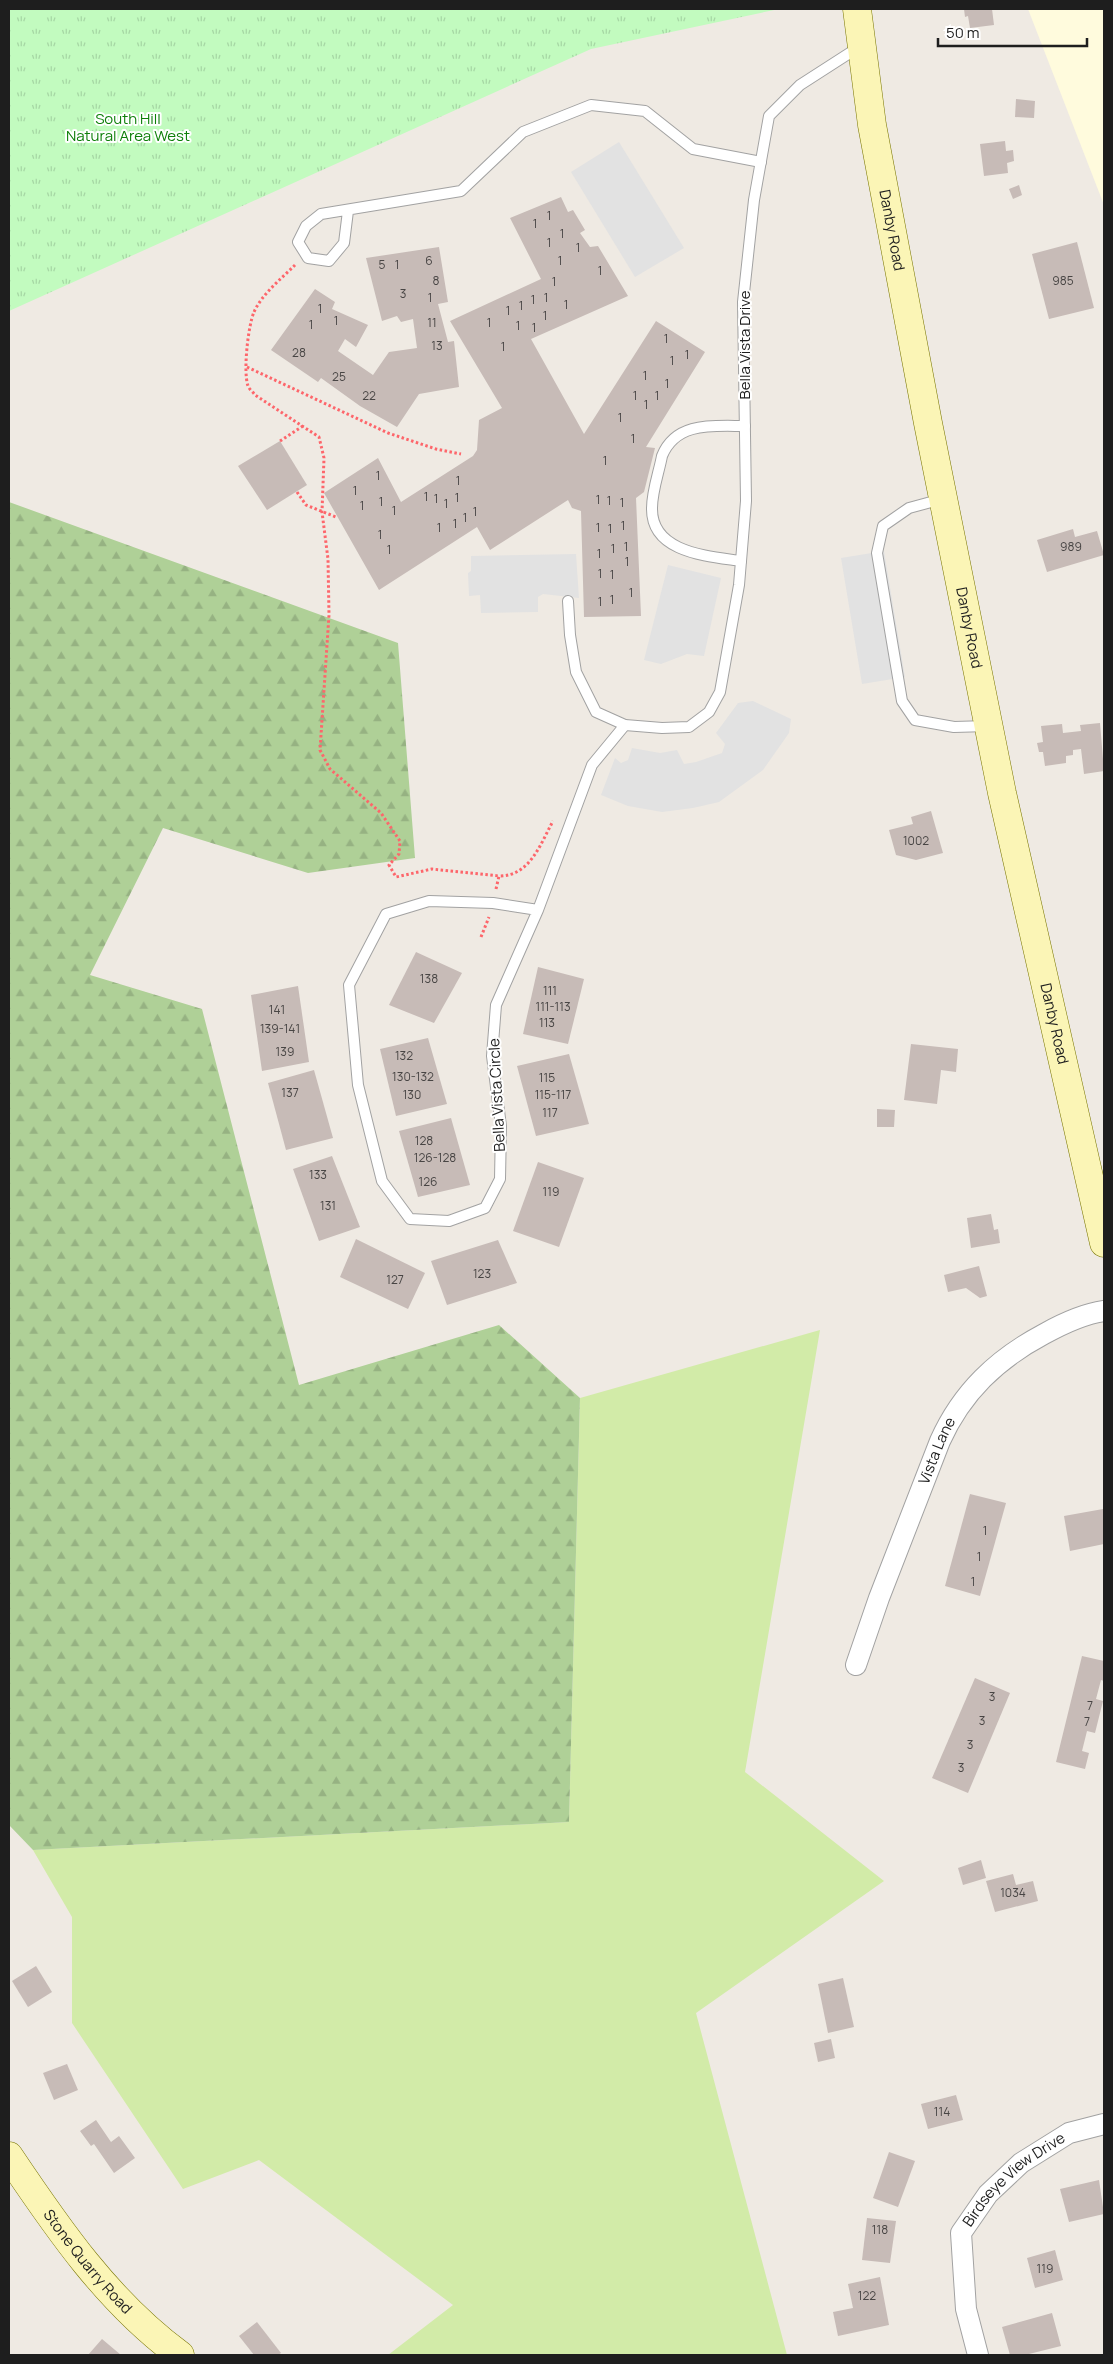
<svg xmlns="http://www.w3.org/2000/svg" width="1113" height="2364" viewBox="0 0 1113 2364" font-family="Manrope,sans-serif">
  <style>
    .education { fill: #fffbdd }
    .grass { fill: #d2eba8 }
    .forest { fill: url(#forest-firs) }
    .park { fill: url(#park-tufts) }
    .parking { fill: #e2e2e2 }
    .building { fill: #c7bbb7 }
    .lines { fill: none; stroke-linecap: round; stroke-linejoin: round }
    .lane-casing { stroke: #a2a2a2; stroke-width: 12 }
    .street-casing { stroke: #a2a2a2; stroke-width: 22 }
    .secondary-casing { stroke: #787502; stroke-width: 29 }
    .path { stroke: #fd666b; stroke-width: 3; stroke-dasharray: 2.5 2.5; stroke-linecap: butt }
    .lane { stroke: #fff; stroke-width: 10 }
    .street { stroke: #fff; stroke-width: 20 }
    .secondary { stroke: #fbf5b6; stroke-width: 28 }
    .labels { text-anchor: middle; stroke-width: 4; stroke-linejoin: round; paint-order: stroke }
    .number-label { font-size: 12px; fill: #484544 }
    .park-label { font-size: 15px; fill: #0e7f09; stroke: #fff }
    .street-label { font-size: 15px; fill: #1e1e1e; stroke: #fff }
  </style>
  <defs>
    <pattern id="forest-firs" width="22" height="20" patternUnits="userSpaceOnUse" patternTransform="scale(1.25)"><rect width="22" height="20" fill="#afd097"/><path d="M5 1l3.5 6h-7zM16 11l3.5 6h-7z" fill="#96b282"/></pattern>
    <pattern id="park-tufts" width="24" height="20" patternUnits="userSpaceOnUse" patternTransform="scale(1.25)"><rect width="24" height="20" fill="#c2fbbf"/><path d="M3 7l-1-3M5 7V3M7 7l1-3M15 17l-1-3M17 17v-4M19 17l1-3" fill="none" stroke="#a6d7a4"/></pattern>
  </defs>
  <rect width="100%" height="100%" fill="#efeae3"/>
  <polygon class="education" points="1028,9 1104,9 1104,205"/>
  <polygon class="grass" points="820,1330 745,1772 884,1881 696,2013 787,2355 388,2355 453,2305 259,2160 183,2189 72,2023 72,1917 33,1850 569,1822 580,1398"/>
  <polygon class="forest" points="9,502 398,643 415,858 308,873 163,828 90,975 202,1009 299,1385 499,1325 580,1398 569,1822 33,1850 9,1825"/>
  <polygon class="park" points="9,9 779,9 591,49 9,311"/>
  <g class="parking">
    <polygon points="619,142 684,248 635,277 571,172"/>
    <polygon points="884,551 905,677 862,684 841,558"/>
    <polygon points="576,554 579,598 543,594 538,597 538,612 481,613 480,595 469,596 468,573 471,571 471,556"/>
    <polygon points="668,565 721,578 704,656 687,654 661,664 644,660"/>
    <polygon points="753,701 791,719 789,733 763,770 719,802 693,808 662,812 628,806 601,795 615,758 621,763 628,760 632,748 660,753 677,750 684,764 696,762 722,753 725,744 716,733 738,703"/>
  </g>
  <g class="building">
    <polygon points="964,9 992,9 994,25 970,28 968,16 965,17"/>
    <polygon points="1016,99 1035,101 1034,118 1015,117"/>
    <polygon points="1005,141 1006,151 1013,150 1014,161 1007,163 1008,173 984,176 980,144"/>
    <polygon points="1019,185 1022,195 1013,199 1009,189"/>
    <polygon points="561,197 568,212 573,210 585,230 580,233 590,247 598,246 628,296 531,339 584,434 656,321 705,352 646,447 655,448 644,492 636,498 641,616 584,617 581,511 572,508 568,500 490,550 477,527 379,590 324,493 378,458 401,502 473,456 477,450 479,420 502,408 450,321 541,279 510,218"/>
    <polygon points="1077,242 1094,308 1049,319 1032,254"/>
    <polygon points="439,247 448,302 438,304 448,342 454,341 459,387 419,394 397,427 360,406 321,378 318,382 271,350 315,289 335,302 332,309 368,325 356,347 345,339 338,351 373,375 389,352 417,348 413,319 401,322 397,316 382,321 366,258"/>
    <polygon points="280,441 307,485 267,510 238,466"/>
    <polygon points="1073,529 1075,537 1097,531 1104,555 1047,572 1037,540"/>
    <polygon points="1100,723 1104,771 1084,774 1081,749 1073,750 1073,755 1066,756 1066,763 1045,766 1043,752 1039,752 1037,743 1043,742 1041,726 1062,724 1063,733 1081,731 1080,725"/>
    <polygon points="931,811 943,853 916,860 896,855 889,830 913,824 911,817"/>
    <polygon points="416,952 462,973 434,1023 389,1005"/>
    <polygon points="538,967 584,979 568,1044 523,1034"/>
    <polygon points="298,986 309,1062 262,1071 251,995"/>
    <polygon points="428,1038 447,1104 396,1116 380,1049"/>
    <polygon points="911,1044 958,1049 956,1072 941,1070 937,1104 904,1100"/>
    <polygon points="569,1054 589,1124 536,1136 517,1066"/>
    <polygon points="314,1070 333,1138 286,1150 268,1083"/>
    <polygon points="877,1109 895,1110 894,1127 877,1127"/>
    <polygon points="451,1118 470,1185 418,1197 399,1131"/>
    <polygon points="332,1156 360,1227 319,1241 293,1169"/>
    <polygon points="538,1162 584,1178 559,1247 513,1231"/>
    <polygon points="991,1214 994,1230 998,1229 1000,1243 971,1248 967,1218"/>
    <polygon points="356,1239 425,1273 408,1309 340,1277"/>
    <polygon points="498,1240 517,1283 447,1305 431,1261"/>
    <polygon points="979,1266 987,1296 980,1298 966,1288 948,1292 944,1275"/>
    <polygon points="970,1494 1006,1503 980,1596 945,1586"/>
    <polygon points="1103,1509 1104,1544 1070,1551 1064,1516"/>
    <polygon points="1082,1656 1104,1661 1104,1681 1101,1680 1096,1699 1103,1701 1095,1733 1087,1731 1082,1751 1089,1753 1085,1769 1056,1762"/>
    <polygon points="975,1678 1010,1693 968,1793 932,1778"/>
    <polygon points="981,1860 986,1878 963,1885 958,1868"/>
    <polygon points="1013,1874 1016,1885 1033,1881 1038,1901 995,1912 986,1881"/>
    <polygon points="36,1966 52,1992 28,2007 12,1981"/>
    <polygon points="843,1978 854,2027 828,2033 818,1984"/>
    <polygon points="831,2039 835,2058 818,2062 814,2043"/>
    <polygon points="67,2064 78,2090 54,2100 43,2073"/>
    <polygon points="956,2095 963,2120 928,2129 921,2104"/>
    <polygon points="96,2120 111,2142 119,2136 135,2158 114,2173 94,2144 91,2146 80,2131"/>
    <polygon points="889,2152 915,2161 898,2207 873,2198"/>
    <polygon points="1099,2180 1104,2214 1069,2222 1060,2189"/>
    <polygon points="867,2218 896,2221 890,2263 862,2260"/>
    <polygon points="1055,2250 1063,2280 1035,2288 1027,2258"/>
    <polygon points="880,2277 889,2325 838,2336 833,2312 853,2308 848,2284"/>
    <polygon points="1052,2313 1061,2346 1025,2355 1010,2355 1002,2327"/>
    <polygon points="257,2322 281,2353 278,2355 254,2355 239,2336"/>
    <polygon points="102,2339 121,2355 88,2355"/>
  </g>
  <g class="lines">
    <g class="lane-casing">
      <g id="lane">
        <polyline points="348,211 344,243 329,261 308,258 298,242 306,226 321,214 461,191 523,132 591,105 645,111 693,149 761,162"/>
        <polyline points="942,499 909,508 883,526 877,553 902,701 915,720 954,727 988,726"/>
        <path d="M741,561c-33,-5 -90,-8 -89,-53 0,-17 7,-36 10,-52 14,-35 52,-30 83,-30"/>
        <polyline points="568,601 570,635 576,672 596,712 625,725 662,728 689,727 709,712 720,692 739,585 746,501 743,302 754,200 769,116 800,85 859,47"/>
        <polyline points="538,910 493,903 429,901 386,914 349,985 358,1085 382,1181 410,1219 449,1221 485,1208 500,1179 501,1126 492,1056 496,1005 538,910 592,765 625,725"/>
      </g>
    </g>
    <g class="street-casing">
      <g id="street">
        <path id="s1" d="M856,1665l23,-67 61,-157c22,-49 57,-82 104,-107 18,-10 39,-20 60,-23"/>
        <path id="s2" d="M978,2355l-12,-46 -5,-76 27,-39 33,-31 48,-30 35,-9"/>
      </g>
    </g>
    <g class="secondary-casing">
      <g id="secondary">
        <path id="s3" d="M857,9l15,116 56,298 74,370 102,450"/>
        <path id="s4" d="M9,2156c49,73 99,146 171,199"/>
      </g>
    </g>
    <g class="path">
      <path d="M295,265c-14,14 -33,29 -41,47 -6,14 -11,60 -6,74 1,3 5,6 7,9l64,42 5,21 -2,54 6,47 1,56 -9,135 10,19 51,44 19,28 -1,13 -10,11 7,12 36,-8 67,7"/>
      <polyline points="247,367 388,433 436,449 461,454"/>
      <polyline points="280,441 303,426"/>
      <polyline points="297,492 306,505 336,517"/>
      <path d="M496,889l3,-13c31,0 41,-31 54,-55"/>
      <polyline points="481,937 489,917"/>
    </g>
    <use href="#lane" class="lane"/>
    <use href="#street" class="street"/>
    <use href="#secondary" class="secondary"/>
  </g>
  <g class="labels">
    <g class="number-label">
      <text x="549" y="220">1</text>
      <text x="535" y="228">1</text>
      <text x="562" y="238">1</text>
      <text x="549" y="247">1</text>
      <text x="578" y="252">1</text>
      <text x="429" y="265">6</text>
      <text x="560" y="265">1</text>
      <text x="382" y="269">5</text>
      <text x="397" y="269">1</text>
      <text x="600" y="275">1</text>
      <text x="436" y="285">8</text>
      <text x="1063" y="285">985</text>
      <text x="554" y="286">1</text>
      <text x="403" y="298">3</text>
      <text x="430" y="302">1</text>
      <text x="546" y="302">1</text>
      <text x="533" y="304">1</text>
      <text x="566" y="309">1</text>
      <text x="521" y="310">1</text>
      <text x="320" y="313">1</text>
      <text x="508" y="315">1</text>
      <text x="545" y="320">1</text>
      <text x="336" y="325">1</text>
      <text x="432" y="327">11</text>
      <text x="489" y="327">1</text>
      <text x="311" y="329">1</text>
      <text x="518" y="330">1</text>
      <text x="534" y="332">1</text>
      <text x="666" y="343">1</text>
      <text x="437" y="350">13</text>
      <text x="503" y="351">1</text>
      <text x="299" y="357">28</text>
      <text x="687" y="359">1</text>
      <text x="672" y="365">1</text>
      <text x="645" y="380">1</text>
      <text x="339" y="381">25</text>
      <text x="667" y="388">1</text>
      <text x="369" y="400">22</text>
      <text x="635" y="400">1</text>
      <text x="657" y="400">1</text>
      <text x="646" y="409">1</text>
      <text x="620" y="422">1</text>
      <text x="633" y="443">1</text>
      <text x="605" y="465">1</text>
      <text x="378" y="480">1</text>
      <text x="458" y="485">1</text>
      <text x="355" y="495">1</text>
      <text x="426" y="501">1</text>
      <text x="457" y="502">1</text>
      <text x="436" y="503">1</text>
      <text x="598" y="504">1</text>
      <text x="609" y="505">1</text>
      <text x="381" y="506">1</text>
      <text x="622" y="507">1</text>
      <text x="446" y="508">1</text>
      <text x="362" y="510">1</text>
      <text x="394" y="515">1</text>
      <text x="475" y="516">1</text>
      <text x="465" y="522">1</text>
      <text x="455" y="528">1</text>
      <text x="623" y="530">1</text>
      <text x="439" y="532">1</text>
      <text x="598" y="532">1</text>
      <text x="610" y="533">1</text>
      <text x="380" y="539">1</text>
      <text x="626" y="551">1</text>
      <text x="1071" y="551">989</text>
      <text x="613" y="553">1</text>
      <text x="389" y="554">1</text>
      <text x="599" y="558">1</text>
      <text x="627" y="566">1</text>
      <text x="600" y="578">1</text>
      <text x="612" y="579">1</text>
      <text x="631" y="597">1</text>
      <text x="612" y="604">1</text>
      <text x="600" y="606">1</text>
      <text x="916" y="845">1002</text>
      <text x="429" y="983">138</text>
      <text x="550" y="995">111</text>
      <text x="553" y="1011">111-113</text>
      <text x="277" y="1014">141</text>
      <text x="547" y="1027">113</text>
      <text x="280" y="1033">139-141</text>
      <text x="285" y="1056">139</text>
      <text x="404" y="1060">132</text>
      <text x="413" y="1081">130-132</text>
      <text x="547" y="1082">115</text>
      <text x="290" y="1097">137</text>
      <text x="412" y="1099">130</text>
      <text x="553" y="1099">115-117</text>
      <text x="550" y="1117">117</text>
      <text x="424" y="1145">128</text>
      <text x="435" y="1162">126-128</text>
      <text x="318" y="1179">133</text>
      <text x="428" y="1186">126</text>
      <text x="551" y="1196">119</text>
      <text x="328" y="1210">131</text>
      <text x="482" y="1278">123</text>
      <text x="395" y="1284">127</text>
      <text x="985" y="1535">1</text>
      <text x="979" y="1561">1</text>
      <text x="973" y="1586">1</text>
      <text x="992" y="1701">3</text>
      <text x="1090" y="1710">7</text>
      <text x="982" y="1725">3</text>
      <text x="1087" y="1726">7</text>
      <text x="970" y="1749">3</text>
      <text x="961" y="1772">3</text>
      <text x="1013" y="1897">1034</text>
      <text x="942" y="2116">114</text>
      <text x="880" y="2234">118</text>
      <text x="1045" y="2273">119</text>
      <text x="867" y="2300">122</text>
    </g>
    <g class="park-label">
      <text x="128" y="124">South Hill<tspan x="128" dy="17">Natural Area West</tspan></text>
    </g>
    <g class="street-label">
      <text dy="5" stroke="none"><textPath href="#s3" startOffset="224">Danby Road</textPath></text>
      <text transform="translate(745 345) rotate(-90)" y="5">Bella Vista Drive</text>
      <text dy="5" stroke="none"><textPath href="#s3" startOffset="629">Danby Road</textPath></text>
      <text dy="5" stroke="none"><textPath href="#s3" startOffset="1034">Danby Road</textPath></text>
      <text transform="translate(497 1095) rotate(-93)" y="5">Bella Vista Circle</text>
      <text dy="5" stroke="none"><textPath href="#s1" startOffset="229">Vista Lane</textPath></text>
      <text dy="5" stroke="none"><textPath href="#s2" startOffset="200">Birdseye View Drive</textPath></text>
      <text dy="5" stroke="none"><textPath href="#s4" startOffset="132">Stone Quarry Road</textPath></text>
    </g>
  </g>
  <rect width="1113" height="2364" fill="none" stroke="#1e1e1e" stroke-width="20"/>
  <path d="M938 38v8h149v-8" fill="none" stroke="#1e1e1e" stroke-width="2.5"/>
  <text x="946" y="38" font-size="15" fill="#1e1e1e" stroke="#ffffff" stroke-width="4" paint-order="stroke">50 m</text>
</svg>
